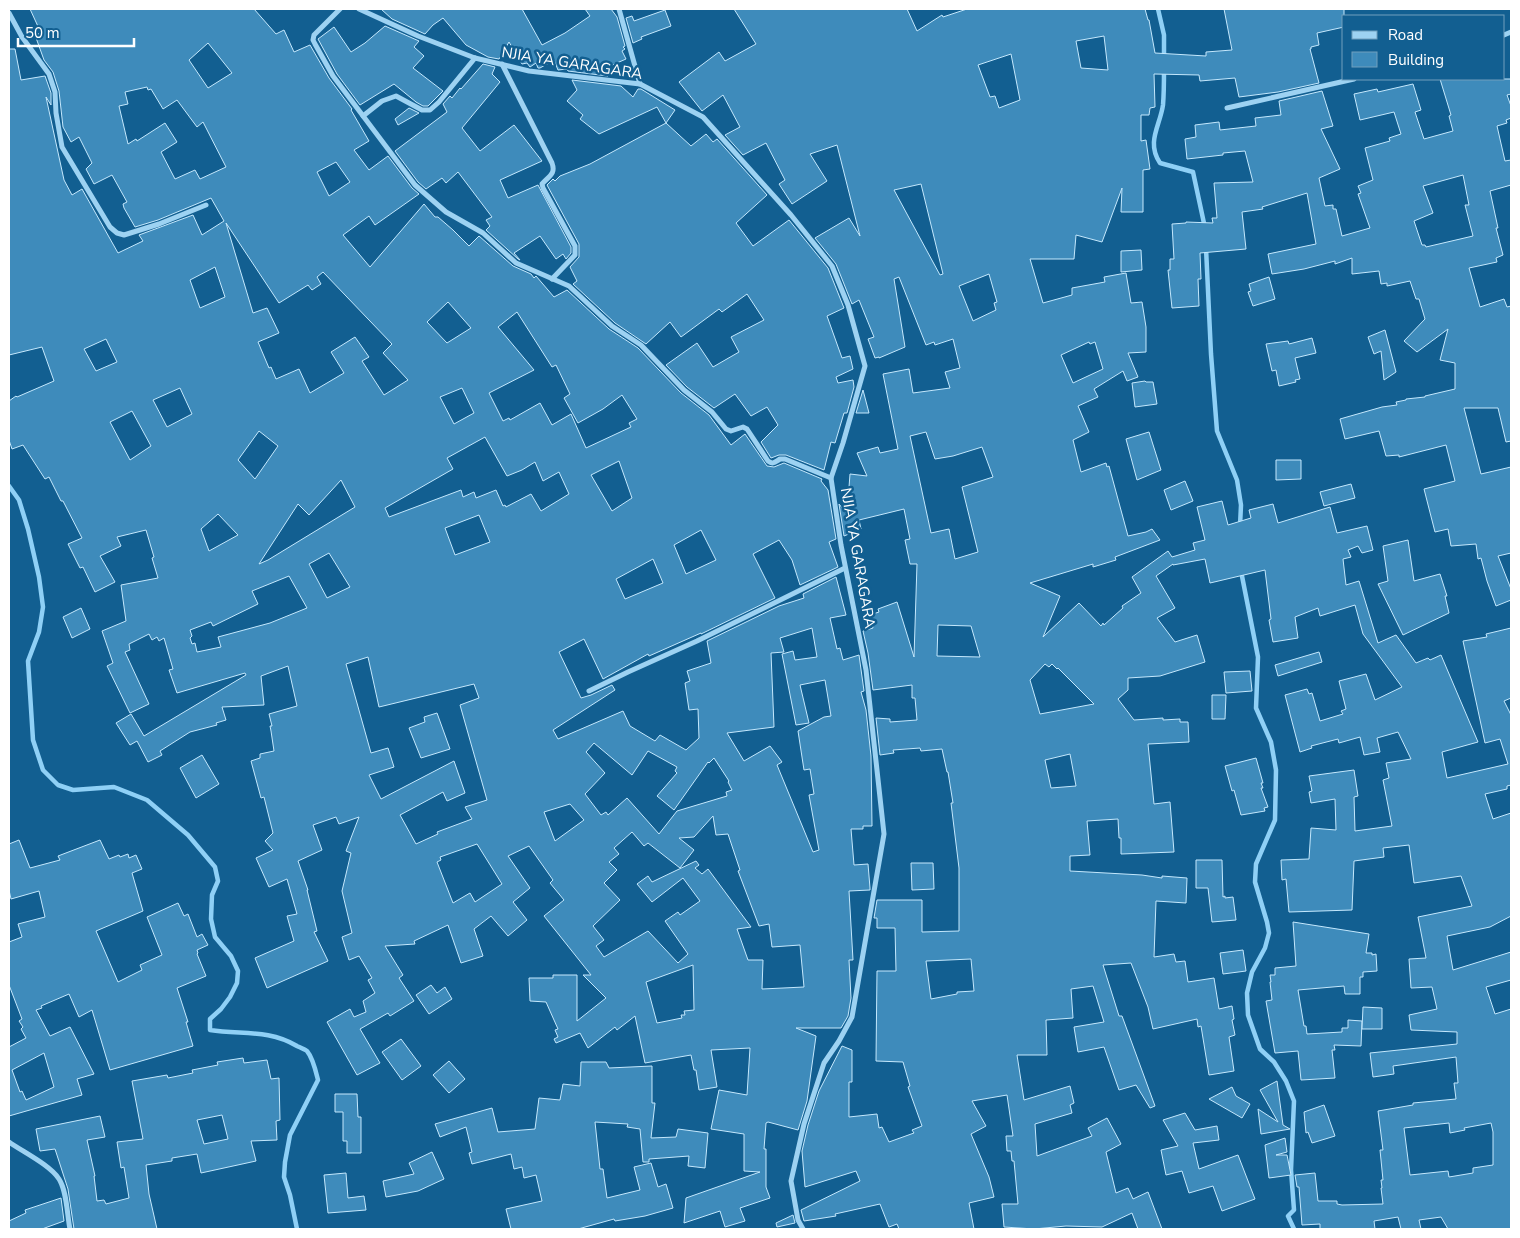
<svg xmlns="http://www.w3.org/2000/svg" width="1520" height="1238" viewBox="0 0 1520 1238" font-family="'Nunito Sans',sans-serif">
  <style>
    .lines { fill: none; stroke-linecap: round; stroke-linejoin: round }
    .stream { stroke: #8fd0f6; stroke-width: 4.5 }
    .building { fill: #3e8bbb; stroke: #c4e8fd; fill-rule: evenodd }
    .minor { stroke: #9dd2f2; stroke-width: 5 }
    .labels { text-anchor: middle; stroke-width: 5; stroke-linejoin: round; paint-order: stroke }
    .street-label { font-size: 15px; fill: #fff; stroke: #125f91 }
  </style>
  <rect width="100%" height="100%" fill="#125f91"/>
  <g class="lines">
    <g class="stream">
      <polyline points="1158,9 1164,35 1164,58"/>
      <path d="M1164,69c0,12 0,24 -1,36 -3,21 -17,37 -3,58l33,9 12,56"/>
      <polyline points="1206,248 1211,354 1217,431 1237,480 1241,505 1240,526"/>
      <path d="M9,486l10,14 9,29 11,48 4,30 -4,25 -11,29 5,79 10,30 15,15 15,5 41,-3 33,13 41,35 27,32 3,14 -6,14 -1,24 4,18 16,19 7,15 -1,12 -7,14 -9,12 -11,10v11c32,5 58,-1 87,16 2,1 7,3 10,5 6,7 9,21 11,29l-28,55 -5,27 -1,15 6,18 7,34"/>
      <polyline points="1241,571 1258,657 1256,708 1271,742 1276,770 1275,820 1256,864 1255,882 1267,922 1269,933 1265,948 1252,972 1247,993 1248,1015 1260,1049 1274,1062 1286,1081 1294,1101 1291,1170 1294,1210 1288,1216 1294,1229"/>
    </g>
  </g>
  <g class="building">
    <path d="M30,9h224l22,25 8,-4 10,22 16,-7 19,33 23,31 -1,1 18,31 -15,9 15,20 19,-14 24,32 7,6 -44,31 -6,-9 -26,19 27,32 54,-63 11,13h3l15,13 16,16 10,-10 34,30 18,8 3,4 2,-2 18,21 13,-7 42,39 29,19 43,45 28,22 22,30 14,-11 22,32 7,1 10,-4 38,16 -1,2 7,9 8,49 -7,3 9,25 -38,18 -8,-25 -13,-20 -26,14 22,44 -74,36v-1l-52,23 -1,-2 -45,25 -19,-40 -25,13 22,46 10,-3 21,-10 3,5 -62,40 5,9 65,-28 7,15 25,15 5,-6 26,15 13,-12 -1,-29 -9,1 -4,-27 5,-2 -3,-10 24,-8 -4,-22 72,-35 25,-8 -1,-4 33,-17 10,38 -16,3 7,31 3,-1 3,12 16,-5 5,36 -3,1 5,18 5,46 1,70h-9v3h-12l3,36 14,-1 2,24v2l-21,1 4,69h-4l2,38 -3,18 -7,12h-45l20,8 -9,65 -9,29 -30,-8 -2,1 -2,26h2v38l4,11 -30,10 5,13 -20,6 -5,-16 -36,12 2,-25 74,-26 -16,-1v-37l-33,-5 8,-39 28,5 3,-47 -39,2 6,37 -18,3 -3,-20h-2l-3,-15 -46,8 -10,-47 -18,14 -2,-3 -27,21 -8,-15 -24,10 -2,-4 4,-2 -3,-7 3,-1 -12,-27 -16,-1 -1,-23h24v-3h24v46l29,-23 -23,-23h8l-47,-59 20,-16 -14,-17 3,-3 -24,-34 -21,10 22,32 -17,14 14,18 -19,16 -17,-20 -17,13 9,27 -22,7 -13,-38 -34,16 1,3 -30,2 18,29 -4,3 15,23 -24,15 -2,-3 -28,16 20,34 -23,12 -30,-53 23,-13 4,8 12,-5 -3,-11 12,-8 -7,-13 4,-2 -13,-22 -10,4 -7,-23 10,-4 -10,-42 9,-38 -5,-2 13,-34 -20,7 -3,-7 -23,8 9,25 -24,11 10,29h-1l10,41 -3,1 14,29 -61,27 -12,-30 39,-17 -7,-25 10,-2 -10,-35 -18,8 -13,-29 17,-8 -8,-9 8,-8 -9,-36 -3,1 -10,-37 9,-3v-4l14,-3 -3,-20 -1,-5h2l-3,-12 28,-8 -9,-40 -27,10 3,29 -42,2 4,13 -10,3 1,2 -27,7 -30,19 2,4 -14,7 -11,-21 -7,4 -14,-22 15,-9 13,22 102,-61 -1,-2 -68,20 -8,-23 4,-1 -9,-31 -5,3 -2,-4 -5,3 -3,-6 -20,10 1,6 -5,2 24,52 -19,9 -23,-47 6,-3 -11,-32 24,-10 -5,-36 37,-7 -6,-20 2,-1 -8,-27 -29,7 4,9 -21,10 15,26 -20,10 -12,-25 -3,1 -12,-24 14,-6 -19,-37h-2l-12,-24 -4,2 -22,-34 -11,4 -3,-9v-39l7,-5 1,1 37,-16 -12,-34 -33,8v-306h6l6,31 24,-4 6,17v12l-5,-8 18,83 8,15 10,-6 36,64 25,-12 -4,-6 54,-20 9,20 22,-14 -13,-23 -53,22 -23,7 -11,-19 -1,-4 4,-2 -15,-27 -18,9 -8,-15 6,-6 -13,-26 -8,5 -8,-15 -4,-36 -6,-19 -9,-12 -9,-25 6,-2zM208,43l24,30 -24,15 -19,-28zM147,87l1,3 3,-1 12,20 14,-9 20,27 6,-5 23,45 -26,12 -5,-9 -20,9 -14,-27 16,-10 -12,-19 -28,18 -1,-2 -8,5 -9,-38 9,-2 -3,-12zM336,162l14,20 -21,14 -12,-24zM226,223l53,80 29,-18 4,5 9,-6 -4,-7 6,-5 69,72 -9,9 25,27 -24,15 -22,-34 7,-4 -14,-20 -24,15 13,21 -34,20 -11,-24 -23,10 -5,-12 -2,1 -11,-26 21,-9 -12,-25 -14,5zM215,267l10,30 -25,11 -10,-28zM448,302l23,26 -24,15 -20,-21zM517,312l35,55 4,-2 14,29 -6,4 14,25 25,-14 19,-14 15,24 -8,4 2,4 -45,21 -15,-34 -19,11 -12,-22 -30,17 -1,-2 -6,3 -14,-28 45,-23 -36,-43zM106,339l11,23 -21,9 -12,-22zM180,388l12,26 -25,13 -14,-27zM462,388l12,25 -20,11 -14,-27zM132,411l19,35 -21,14 -20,-38zM259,431l19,15 -23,33 -17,-19zM485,437l22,39 15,-6 13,-8 8,19 16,-9 10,22 -28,17 -10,-17 -25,13 -1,-2 -2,1 -7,-16 -20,8 -2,-6 -11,5 -2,-7 -72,27 -4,-9 68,-39 -6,-11zM619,461l13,37 -20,13 -21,-36zM341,480l14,27 -87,53 -9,4 39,-60 11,11zM218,514l20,21 -29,16 -8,-22zM479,515l11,27 -35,13 -10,-27zM701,530l15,30 -30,14 -12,-29zM329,553l21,34 -23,11 -18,-34zM653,559l10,24 -38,16 -9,-20zM289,576l18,32 -37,15 -52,14 3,10 -24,5 -2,-9 -3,1 -2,-6 2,-2 -2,-6 21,-8 2,4 45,-22 -6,-13zM812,628l5,29 -22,3 -2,-9 -11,3 14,71 13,-2 -9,-38 25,-5 6,36 -7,1 -26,14 6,39 6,-1 4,25 -5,1 10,55 -6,2 -36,-87 5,-3 -12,-16 -26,15 -17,-28 47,-6 -3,-74 13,-1 -4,-14zM368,657l11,50 95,-23 5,14 -19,7 27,95 -22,7 7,12 -35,13 1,2 -22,10 -16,-29 43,-23 4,9 18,-8 -11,-32 -73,38 -12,-24 25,-8 -6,-19 -17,5 -25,-89zM594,743l38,32 16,-24 29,16 -2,4 2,2 -20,23 17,14 34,-48 1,1 5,-5 15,23 -1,1 4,8 -6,2 1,4 -50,15 -18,23 -32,-36 -19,17 -2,-3 -5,3 -16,-21 20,-21 -19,-21zM570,804l14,16 -29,21 -11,-29zM713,816l3,19 12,-1 12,36 -2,1 21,55 10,-2 3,23 28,-2 4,42 -42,2 1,-29h-15l-11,-31 14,-2 -43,-58 -6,5 -7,-6 4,-3 -3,-4 -44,21 -4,-6 -11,8 15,18 31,-24 17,23 -20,14 -2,-3 -13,9 23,33 -10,9 -30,-32 -44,26 -8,-11 8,-6 -11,-14 27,-26 -16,-17 13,-13 -8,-8 10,-8 -5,-6 18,-16 12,14 4,-3 32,25 14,-18 -15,-12 15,-1zM477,844l25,40 -27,18 -5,-9 -17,10 -16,-41 4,-2 -1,-3zM693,965l1,45 -10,1 1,4h-4l1,3 -25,5 -11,-41z"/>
    <polygon points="381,9 522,9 542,45 565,33 590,16 585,9 611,9 617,17 625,46 623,47 625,49 622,51 626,59 601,70 608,76 568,71 567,69 558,70 554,60 540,68 538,68 536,63 530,67 527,63 522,64 509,42 499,59 488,57 466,45 443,18 433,25 425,34 392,19"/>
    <path d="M734,9h173l10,22 25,-16 1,2 24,-8h178l3,11h1l6,33 51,3v-4l26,-2 -8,-41h120v18l-27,6 2,12 -8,2v2h-1l9,34 -41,9 -39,5 -4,-19 -35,3 -1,-6 -45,-1 1,33 -5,1 -1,7h-8v26l5,-1 4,29 -7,1v42h-22l1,-24 -20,54 -26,-7 -2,24h-44l13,44 29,-8v-7l33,-6 -1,-5 22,-4 5,30 11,-1 4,25v25l-18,1 10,24 -11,4 -4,-10 -29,18 4,8 -20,9 11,26 -16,8 8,32 25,-9 1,4 2,-1 19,70 18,-4 6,-3 8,11 -45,17 1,3 -23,7v-3l-63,19 30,13 -17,41 36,-34 22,23 2,-3 1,2 19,-17 -1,-2 19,-13 -9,-16 36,-26 4,6 23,-7 -2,-7 12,-3 -8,-33 25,-6 6,24 23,-7 -2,-8 24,-6 5,19 52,-16 7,26 30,-7 6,24 -11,3 -4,-7 -10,4 3,7 -8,2 3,26 13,-4 19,62 18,-8 20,28 12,-5 2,2 11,-5 37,87 -36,10 5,26 61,-14 -8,-25 -15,4 -22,-102 24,-4 -1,-3 25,-6v70l-7,3 7,14v70l-4,1v3l-22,5 8,25 18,-6v103l-21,11 -43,9 6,34 58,-18v28l-25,7 9,27 16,-5v220h-63l-7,-12 -22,3 2,9h-20l-3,-12 -24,4 1,8h-55v-5l-18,1 -3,-38h-2l-2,-12 20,-2 3,28h19v3l5,1 41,-1 -2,-16h1l-1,-8h2l-3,-30h3l-5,-39 35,-6v-2l43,-4 -2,-16h4l-2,-26 -63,9 1,8 -21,3 -3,-24 87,-9v-12l-46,-2 -2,-15 28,-6 -5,-22 -21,1 -2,-29 17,-1 -8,-41 54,-11 -11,-30 -47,7 -5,-38 -26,3 1,9 -30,4 -2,49 -63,2 -3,-33 -4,1 -1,-20 28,-1 2,-31 25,2 -1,-31 -24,4 -2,-11 3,-1 -3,-15 45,-6 4,26 -4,1 1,34 37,-5 -9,-46 6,-2 -3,-15 25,-4 -13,-27 -21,6 3,14 -16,3 -4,-18 -21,6 -1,-4 -27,7 1,2 -12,4 -15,-57 22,-6 2,5 3,-1 8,28 23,-7 -2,-3 5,-2 -7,-28 27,-7 9,26 27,-13 -39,-53 -8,-29 -35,11 -2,-8 -23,9 3,21 -25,4 -4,-22 2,-1 -6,-49 -55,13 -5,-24 -32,6v-1l-17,12 19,32 -18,10 18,24 22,-7 8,27 -45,14 -32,2v12l-10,9 16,21 29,-2v2l17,-1v3h8l1,20 -41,2 6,60 16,-2 4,50 -53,2v-16h-2l-1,-19 -31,2 3,34 -20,1v15l72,4 20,3v-2l25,2 -1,25 -30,-2 -2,56 20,-3 2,8 9,-1 3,21 26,-4 5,31 13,-3 2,13 -2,1 3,15 -6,2 5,34 -25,4 -8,-49 -3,1 -1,-8 -44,10 -5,-22 -17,-44 -28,2 16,51h3l33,90 -5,2 -14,-23 -17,5 -15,-43 -26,5 -4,-25 30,-5 -11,-36 -22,3 2,29 -27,2 1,35h-30l7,45 46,-14 4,17 -4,2 2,8 -37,11 2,32 55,-20 -4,-8 19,-10 14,26 -15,8 10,41 12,-5 5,11 15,-7 14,37h-24l-6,-16 -30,14 -36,-1 -32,3 -30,-2 -2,-23h16l-4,-43h-2l-1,-10h-4l-1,-15h7l-6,-41 -35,6 14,25 -15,8 18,43 5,20 -25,6 5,26h-75l-2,-5 -8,3 -9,-23 -45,10 1,2 -32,5 -3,-11 59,-29 -4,-10 -51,16 -3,-36 6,-26 11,-34 23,-45 10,4v32h-3v35l28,-3 2,14 3,-1 7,15 25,-9 -2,-3 10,-4 -14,-39 2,-1 -7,-24 -27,-1 1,-90h19l-1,-43h-18v-10h-3l3,-18h45v32l37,-1v-63l-8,-65h2l-5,-31h-1l-5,-23 -21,2 -1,-3 -27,2 1,3 -14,2 -4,-37 14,1v3l27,-2 -2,-22h-3v-13l-39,5 -5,-37 -5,-22 10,-3 -3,-13 9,-3 -1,-3 19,-7 17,55 3,-93h-7l-5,-24 5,-1 -6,-30 -45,11 2,9 -17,7 -5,-32 8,10 3,-40 17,2 -10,-23 21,-6 2,6 18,-4 -15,-75 26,-5 4,24 37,-5 -5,-16 15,-4 -7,-29 -18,6 -1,-3 -8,3 -27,-68 -5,2 11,68 -26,11v-1l-4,1 -7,-19 6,-2 -15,-37 -7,4 -16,-40 -21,-26 34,-20 11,18 -23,-91 -27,9 17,27 -35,23 -13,-20 6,-4 -19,-37 -23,12 -18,-20 15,-8 -17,-32 -21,16 -23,-29 40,-30 6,9 31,-17zM1104,36l4,34 -27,-2 -5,-27zM1011,54l9,46 -21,8 -4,-12 -5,1 -12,-32zM921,184l22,90 -3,1 -46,-85zM989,274l8,28 -3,1 2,7 -23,11 -14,-35zM1089,342l1,2 5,-2 8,27 -30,14 -12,-28zM926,432l9,27 18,-3 29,-9 11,30 -31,10 16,65 -23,7 -6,-30 -18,4 -21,-97zM938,625l33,1 9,31 -43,-1zM1045,664l4,3 3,-3 5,5 1,-1 36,36 -54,10 -10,-34zM1070,754l6,32 -25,2 -6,-28zM971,959l3,32 -17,1v2l-26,5 -5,-38zM1449,1123l1,10 15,-3 -1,-2 27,-5 2,9v33l-20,3v5l-24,4 -1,-6 -38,4 -6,-47z"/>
    <polygon points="665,10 671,26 641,37 642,39 633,43 626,18 632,16 634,21"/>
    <polygon points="385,26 419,41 414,47 424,56 413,68 443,91 428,106 423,106 416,102 394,84 360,105 337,74 318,39 334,27 351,52 365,43"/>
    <polygon points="483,64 495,67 492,74 500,82 462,128 480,151 514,125 542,161 500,180 508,198 538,185 571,247 571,253 566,259 563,254 556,259 540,236 514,253 520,260 518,259 486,230 490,226 486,220 492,217 458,172 446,183 442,178 426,189 418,182 395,151 447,112 443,104 450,96 452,98 460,88 461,89"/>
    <path d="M1440,79h71v15l-4,1 4,11v12l-5,2 1,3 -10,3 8,35 6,-1v25l-21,6 8,37h-2l7,27 -7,3 1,4 -28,6 11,39 24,-8 3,8 4,-1v135l-5,1 -8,-34h-34l17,66 30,-7v86l-13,3 13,33v11l-15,6 -9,-25 -6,-23 -3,1 -2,-15 -25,2 -3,-17 -13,3 -11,-43 31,-8 -9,-36 -47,12v-2l-13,1 -7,-25 -34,8 -5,-20 42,-12 15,-2 -1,-3 10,-2v-1l19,-2v-1l30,-7v-26l-15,-3 8,-31 -31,23 -13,-11 21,-22 -6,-20h-3l-6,-18 -23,5v-3l-6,1 -2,-13 -27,3v-16l-17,6v-3l-31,8 -32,5 -4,-20 48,-10 -9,-51 -45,14 1,2 -21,3 4,37 -46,4 1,26h-3l1,27 -27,2 -4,-38h2v-11h4l-2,-35 14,-1v-1l27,1 -1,-5h5l-3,-35 39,-1 -8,-31 -22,2v2l-36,4 -2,-20 11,-2 -1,-12 24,-3 1,8 36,-4 -1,-8 26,-3 -2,-14 43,-10 11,35 -12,3 19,40 -21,9 6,28 8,-1v4h3l6,27 28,-8 -12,-34 3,-1 -3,-7 15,-6 -8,-32 25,-7 -1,-3 12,-4 -7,-22 -34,8 -6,-26 23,-5 1,3 35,-8 8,26 -6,2 9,27 29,-8 -4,-15 2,-1zM1463,175l6,30h-4l8,31 -47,11 -1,-2h-3l-8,-24 19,-8 -10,-27z"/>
    <polygon points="572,80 621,86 633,97 638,89 641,89 675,110 666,123 691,146 706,134 713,142 717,139 767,195 736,223 753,246 789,220 828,268 844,308 827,316 842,358 850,356 853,369 836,377 838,383 853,380 854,387 847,413 844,413 835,443 831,442 824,470 786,455 779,455 771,458 761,442 778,425 767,407 751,416 735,394 714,408 687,387 666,365 697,343 713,367 739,352 731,337 764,320 747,294 722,312 719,309 681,337 670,322 646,344 615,323 573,284 577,281 570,267 579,257 579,244 547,185 553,179 555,181 560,176 590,164 666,123 657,107 599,134 580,119 583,115 567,101 577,90"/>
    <polygon points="409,108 419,113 398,125 395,119"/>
    <polygon points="1141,250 1142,270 1121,272 1121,251"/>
    <polygon points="1269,277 1275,299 1253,306 1248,292 1251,291 1249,284"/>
    <polygon points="1385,330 1396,372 1384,380 1381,351 1374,354 1368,337"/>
    <polygon points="1312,338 1316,353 1295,358 1300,379 1295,380 1296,382 1279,386 1276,370 1272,371 1266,344 1288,341 1289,344"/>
    <polygon points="1145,381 1146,382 1153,382 1157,404 1135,407 1132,383"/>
    <polygon points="863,390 869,413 856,413"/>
    <polygon points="1149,432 1161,470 1137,480 1126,439"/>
    <polygon points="1276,460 1301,460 1301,479 1276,480"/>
    <polygon points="1185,481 1193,501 1171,510 1164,490"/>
    <polygon points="1351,484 1355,498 1324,506 1320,492"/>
    <polygon points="1408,540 1414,581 1440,574 1447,596 1445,596 1449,613 1403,635 1378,584 1388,581 1383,546"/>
    <polygon points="81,608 90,629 72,638 63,617"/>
    <polygon points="1319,652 1322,662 1278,676 1275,665"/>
    <polygon points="1250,671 1252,691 1226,693 1224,672"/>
    <polygon points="1212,695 1226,695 1225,719 1212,719"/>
    <polygon points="437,713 450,749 421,758 409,728 425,722 424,717"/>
    <polygon points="202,755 219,784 196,798 180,768"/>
    <polygon points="1256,758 1263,783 1261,783 1263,788 1261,788 1268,807 1264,808 1265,811 1241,815 1234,790 1232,791 1225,766"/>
    <path d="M19,840l11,28 30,-8 -2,-4 42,-16 9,19 10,-4 1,2 8,-3 1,4 7,-3 6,14 -10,4 11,38 -47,20 22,51 24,-12 -2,-5 22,-10 -15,-38 31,-14 6,13 4,-2 9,23 5,-3 6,11 -11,5 1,3 -1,1 9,22 -29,12 11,34h-2l7,24 -83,24 -18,-60 -13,7 -10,-23 -28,12 1,2 -6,2 14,26 20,-9 24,47 -17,5 5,16 -73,21v-69l17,-9 -5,-9 2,-2 -4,-6 3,-2 -13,-34v-43l13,-5 -4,-13 27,-7 -6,-26 -28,8 -2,-9v-46zM44,1053l10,34 -28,13 -4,-9 -2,1 -8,-22z"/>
    <polygon points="1196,860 1222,860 1223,897 1225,896 1225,898 1233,897 1236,920 1212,922 1208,888 1196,888"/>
    <polygon points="911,863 933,863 934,889 912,890"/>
    <polygon points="1293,922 1369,934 1366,953 1372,953 1372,955 1376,954 1377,971 1363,972 1363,977 1360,977 1360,994 1345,994 1344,986 1298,990 1304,1026 1306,1026 1307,1034 1342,1032 1342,1028 1348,1028 1348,1020 1362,1021 1361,1046 1334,1045 1335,1050 1332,1050 1335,1078 1301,1080 1298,1051 1275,1053 1266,1001 1272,1000 1270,982 1271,982 1270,975 1275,975 1275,968 1296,966"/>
    <polygon points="1243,950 1246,971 1223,974 1220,953"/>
    <polygon points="431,985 437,993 445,987 452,999 429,1014 416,995"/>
    <polygon points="1363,1007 1382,1008 1382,1029 1362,1029"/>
    <polygon points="401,1039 421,1066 402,1080 382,1052"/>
    <path d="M243,1058l1,5 23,-3 4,19 8,-1 1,42 -4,1 1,19 -26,1 5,20 -55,12 -4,-19 -25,4v3l-26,4 3,29 8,35h-83l-6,-40 -13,-40 -15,2 -4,-22 64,-13 5,21 -18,3 8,36h-1l3,25 7,-1 2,4 23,-6 -5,-31 -3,1 -4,-26 26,-3 -11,-58 35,-6 1,3 25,-5 -1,-3 26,-5 -1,-3zM222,1115l6,24 -24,5 -7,-24z"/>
    <polygon points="449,1061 465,1079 449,1093 433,1075"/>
    <polygon points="581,1062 606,1062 609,1068 652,1066 652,1103 655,1103 651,1138 676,1137 678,1129 708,1133 705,1168 688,1166 689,1156 649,1159 649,1162 643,1162 640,1129 627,1127 628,1124 595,1122 600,1169 603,1169 607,1198 640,1190 634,1167 651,1163 658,1187 666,1184 673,1208 645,1216 615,1221 614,1219 578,1229 511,1229 506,1209 542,1201 536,1175 524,1178 522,1167 514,1169 511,1154 472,1164 469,1153 472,1152 466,1127 440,1137 435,1124 492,1108 498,1132 535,1129 539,1098 560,1100 563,1084 580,1086"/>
    <polygon points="1277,1081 1283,1125 1290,1129 1261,1134 1258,1109 1278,1122 1260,1090"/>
    <polygon points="1232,1087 1236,1096 1250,1104 1242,1118 1209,1099"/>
    <polygon points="335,1094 357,1094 358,1117 361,1117 361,1153 347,1153 347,1141 343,1141 343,1112 335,1112"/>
    <polygon points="1324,1105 1335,1136 1312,1143 1308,1132 1306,1133 1304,1112"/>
    <polygon points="1185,1113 1195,1130 1217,1126 1219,1140 1193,1143 1199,1169 1238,1155 1255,1199 1222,1211 1213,1186 1189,1193 1182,1171 1166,1175 1161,1150 1178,1146 1163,1120"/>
    <polygon points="1285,1138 1287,1152 1276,1155 1287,1155 1291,1175 1269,1178 1265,1145"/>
    <polygon points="432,1152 444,1179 418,1191 386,1197 383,1181 414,1174 409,1163"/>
    <polygon points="346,1173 348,1198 364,1196 366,1210 328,1213 324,1175"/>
    <polygon points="61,1198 64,1221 42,1229 9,1229 9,1221 26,1213 25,1210"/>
    <polygon points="793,1215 795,1223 777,1227 776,1223"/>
  </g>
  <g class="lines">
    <g class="minor">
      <path d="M340,9l-26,26 -1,5 2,4 18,32 82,109 31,27 37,21 33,30 53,23 43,40 29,19 43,45 28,22 14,17 5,2 12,-4 4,2 21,32c5,4 7,1 12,-2h5l46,19"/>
      <polyline points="359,9 418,36 475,58 529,71 640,84 703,117 791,215 832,266 848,305 865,366 843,443 831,478 841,545 866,670 884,834 852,1017 839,1041 824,1063 804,1124 791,1181 798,1220 803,1229"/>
      <polyline points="619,9 640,84"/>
      <polyline points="9,13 22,37 49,74 55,92 56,113 62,147 110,227 117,233 124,235 159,224 206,205"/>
      <polyline points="1504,35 1511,32"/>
      <path d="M502,64l50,99c4,11 -3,13 -10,21l1,4 32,58v9l-23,24"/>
      <polyline points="1227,108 1354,79"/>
      <polyline points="363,116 382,101 396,96 422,110 430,110 439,102 475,58"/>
      <polyline points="589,691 628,672 697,641 845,568"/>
      <path d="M9,1142c14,10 41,23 50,37 8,12 8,36 11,50"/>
    </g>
  </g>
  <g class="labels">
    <g class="street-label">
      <text transform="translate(572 63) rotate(9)" y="5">NJIA YA GARAGARA</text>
      <text transform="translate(858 558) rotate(80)" y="5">NJIA YA GARAGARA</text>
    </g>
  </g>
  <rect width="1520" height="1238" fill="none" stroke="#ffffff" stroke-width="20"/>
  <rect x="1342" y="15" width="162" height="65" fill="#125f91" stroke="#719fbd"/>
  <rect x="1352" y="31" width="25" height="8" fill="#9dd2f2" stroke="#719fbd"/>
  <text x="1388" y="40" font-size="15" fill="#ffffff">Road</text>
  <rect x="1352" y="52" width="25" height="15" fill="#3e8bbb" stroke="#719fbd"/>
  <text x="1388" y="65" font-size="15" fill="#ffffff">Building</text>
  <path d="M18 38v8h116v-8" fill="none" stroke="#ffffff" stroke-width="2.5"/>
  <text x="25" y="38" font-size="15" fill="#ffffff" stroke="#125f91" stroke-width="4" paint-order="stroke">50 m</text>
</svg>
